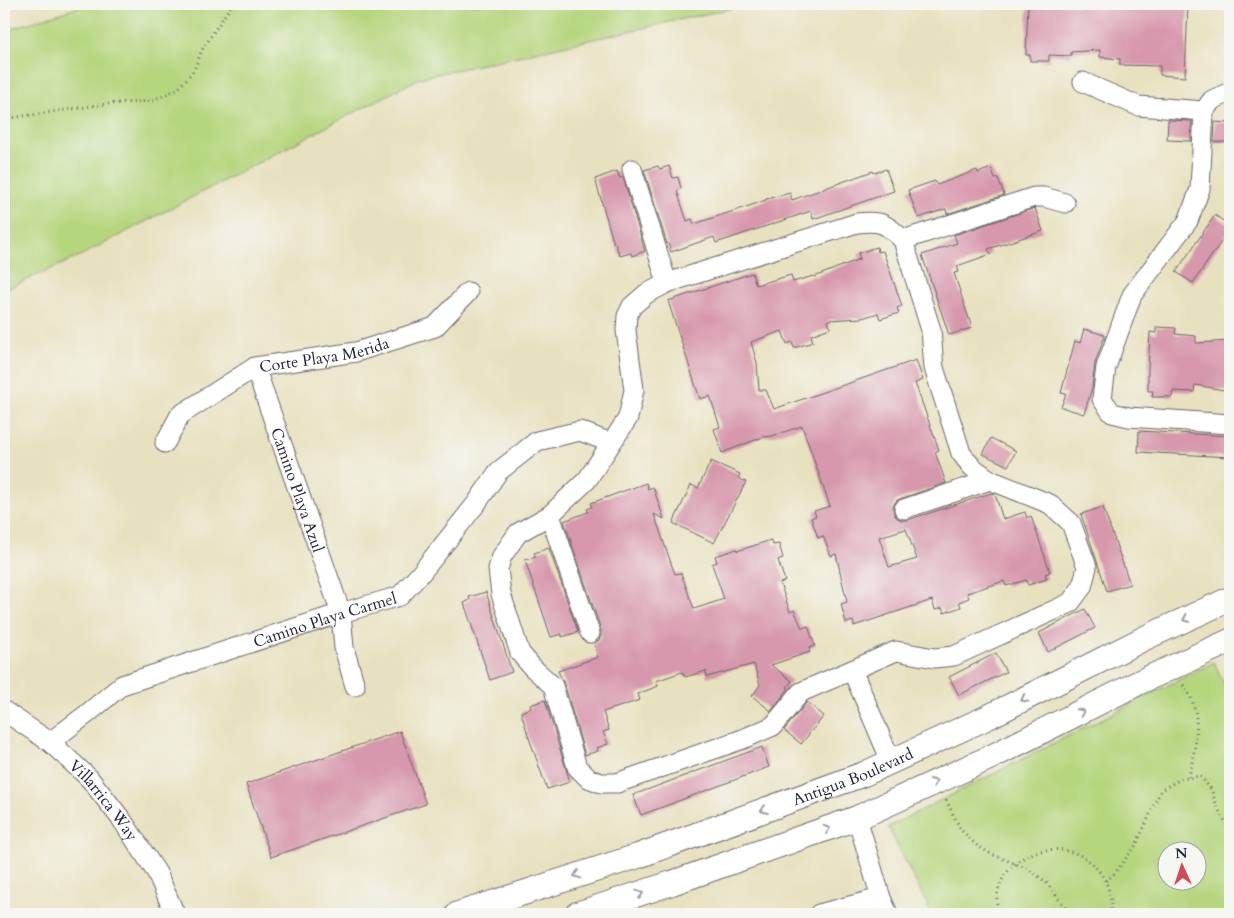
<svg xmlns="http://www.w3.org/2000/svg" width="1234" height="918" viewBox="0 0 1234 918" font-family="Cardo,serif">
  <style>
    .green { fill: #b6d67e; stroke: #6c7c5c; fill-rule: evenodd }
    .building { fill: #d797ac; fill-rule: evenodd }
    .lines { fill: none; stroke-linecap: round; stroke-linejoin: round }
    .minor-casing { stroke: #676569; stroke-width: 21 }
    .major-casing { stroke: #676569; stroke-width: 26 }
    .path { stroke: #676569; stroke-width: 3; stroke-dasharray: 1 4; stroke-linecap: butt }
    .minor { stroke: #fff; stroke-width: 19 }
    .major { stroke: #fff; stroke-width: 24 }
    .oneway { stroke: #9c9ca7 }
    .labels { text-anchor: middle; stroke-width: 4; stroke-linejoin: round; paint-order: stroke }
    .street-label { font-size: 16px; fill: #22223b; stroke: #f6f6f2 }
  </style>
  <rect width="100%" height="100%" fill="#f6f6f2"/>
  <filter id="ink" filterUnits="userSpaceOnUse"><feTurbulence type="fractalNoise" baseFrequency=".02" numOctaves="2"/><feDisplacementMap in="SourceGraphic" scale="10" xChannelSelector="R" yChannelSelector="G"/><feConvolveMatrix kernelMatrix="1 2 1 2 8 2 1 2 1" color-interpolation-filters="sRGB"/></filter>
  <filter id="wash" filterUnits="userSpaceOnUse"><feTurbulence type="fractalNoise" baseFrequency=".0096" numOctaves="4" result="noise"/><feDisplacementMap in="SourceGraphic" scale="20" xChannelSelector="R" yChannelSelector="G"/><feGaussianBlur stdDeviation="1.12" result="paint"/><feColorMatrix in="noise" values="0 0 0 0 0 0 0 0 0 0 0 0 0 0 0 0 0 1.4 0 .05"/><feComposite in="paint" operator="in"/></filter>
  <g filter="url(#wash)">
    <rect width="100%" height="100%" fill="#e8e1bf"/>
    <g class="green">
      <polygon points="88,4 750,4 420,78 78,257 4,290 4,31"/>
      <path d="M1214,662l16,35v217h-298l-44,-87zM1166,850h30v30h-30z"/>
    </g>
    <g id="blocks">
      <g class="building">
        <polygon points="1028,4 1074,4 1074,6 1103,4 1188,4 1185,77 1160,75 1160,66 1120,65 1120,59 1100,57 1100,50 1071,52 1071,56 1049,55 1049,61 1030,61 1030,55 1026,55"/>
        <polygon points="1168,120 1192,121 1191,141 1167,140"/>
        <polygon points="1215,122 1230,123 1230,142 1214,142"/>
        <polygon points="658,166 660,169 669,166 673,178 678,177 681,188 677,191 687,221 692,219 694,224 749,206 766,200 766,199 790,193 792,200 873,171 874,173 886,169 894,191 813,219 811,211 716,243 714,237 671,252 668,243 667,244 644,170"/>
        <polygon points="991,168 995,179 998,178 1004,195 947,214 946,209 918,218 908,190 935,181 937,185 977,170 978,173"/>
        <polygon points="617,171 620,178 623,177 645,251 632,256 631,253 620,256 615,243 614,244 595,179"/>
        <polygon points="1035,208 1043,231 988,249 991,254 957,266 959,272 954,273 972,328 949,335 922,255 957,243 954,235"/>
        <polygon points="1215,215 1230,226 1230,229 1193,283 1176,272"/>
        <path d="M877,247l1,5 5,-1 19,55 -5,2 2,5 -19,6 -2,-6 -16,5 -34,2 2,8 -19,7 2,7 -19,6 -2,-6 -5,2 -5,-13 -31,11 6,21 2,27h7l8,19 142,-49 7,20 -8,3 24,67 -4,2 11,31 -46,16 -4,2 -3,5 1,7 2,4 5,3h7l83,-27 4,1 8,25 22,-7 2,6 4,-2 19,56 -5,2 2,5 -19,6 -2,-5 -20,6 -2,-5 -37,12 2,5 -10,4 2,5 -17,6 -2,-5 -7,2 -3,-10 -78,26 -1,-5 -7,2 -5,-19 6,-2 -11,-48 -5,2 -8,-20 -5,2 -7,-20 5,-2 -2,-5 16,-5 -28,-80 -30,10 -9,1 -41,16 -8,-24 6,-2 -10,-31 -10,3 -32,-98 84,-28 4,12 35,-10 2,7 20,-6 1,1 46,-18 -2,-6zM906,529l11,30 -28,8 -10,-30z"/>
        <polygon points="1156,327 1176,328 1175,334 1196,336 1196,343 1230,341 1230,391 1195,385 1194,392 1173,391 1172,397 1152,397 1153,391 1148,391 1148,370 1150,332 1156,333"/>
        <polygon points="1084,329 1105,335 1095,363 1092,388 1084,414 1061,407 1066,394 1061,393 1075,341 1080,343"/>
        <polygon points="1139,431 1230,436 1230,457 1138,452"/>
        <polygon points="991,438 1016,451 1008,466 983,454"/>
        <polygon points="711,461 740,474 738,478 746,482 714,543 673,523 691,485 698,488"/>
        <polygon points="646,483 648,489 653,487 664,519 654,514 672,566 675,574 681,573 694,609 724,599 712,564 717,562 715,556 737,549 737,551 771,540 773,545 779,544 783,558 778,560 785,581 780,583 790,612 794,610 802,628 808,626 815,646 809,648 810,652 771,665 792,681 787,687 789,688 771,711 752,696 760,685 754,664 707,677 706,671 685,677 682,672 656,681 658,686 638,694 640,700 603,712 609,730 603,732 608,744 597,748 598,751 585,755 564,683 558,671 598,657 594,644 599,640 601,636 601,630 564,521 588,512 587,509 592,507 591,503"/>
        <polygon points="1103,507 1130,584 1107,591 1081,514"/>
        <polygon points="549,548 578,632 562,637 562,634 551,637 525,560 536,557 534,553"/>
        <polygon points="486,592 512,672 490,680 464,603 470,600 469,597"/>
        <polygon points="1085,609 1095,628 1048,652 1039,633"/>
        <polygon points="996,653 1006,672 959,695 949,677"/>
        <polygon points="545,700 570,782 547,789 528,735 521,712 531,708 530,705"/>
        <polygon points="807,702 824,716 801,744 784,730"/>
        <polygon points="400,731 426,804 271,857 246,784"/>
        <polygon points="762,747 769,767 641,815 633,795"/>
      </g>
    </g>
  </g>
  <g filter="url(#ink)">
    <use href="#blocks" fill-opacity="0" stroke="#676569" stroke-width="1"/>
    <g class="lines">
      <g class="minor-casing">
        <g id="minor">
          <polyline points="1083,82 1138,106 1204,111 1212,100 1230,92"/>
          <polyline points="1204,111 1200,189 1188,221 1132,295 1106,367 1102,399 1112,413 1129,417 1230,424"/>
          <polyline points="632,169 667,283"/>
          <path d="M903,240l28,90 3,38 27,85 11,14 18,13 60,24 21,19 16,44 -5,20 -12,16 -116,53 -20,2 -38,-7 -95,41 -28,34 -30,13 -126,44h-16l-13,-5 -11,-11 -24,-81 -20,-18 -13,-15 -19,-59 -3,-25 4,-13 16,-23 32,-18 37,-35 41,-62 6,-28 -8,-60 1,-14 5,-10 14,-12 21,-11 190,-60c25,-3 29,1 46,17l131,-43h10l21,6"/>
          <path id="s1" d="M255,367l86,246 3,35 11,38"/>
          <path id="s2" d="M165,443l15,-28 75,-48 101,-15 79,-25 33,-35"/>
          <polyline points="904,509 990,480"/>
          <polyline points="550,515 590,633"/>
          <polyline points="852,670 891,761"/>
          <path id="s3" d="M4,711l46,31 39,36 33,42 35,53 18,41"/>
          <path id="s4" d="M50,742l37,-28 35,-29 219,-72 59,-17 21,-23 55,-69 22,-32 39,-31 43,-10 31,12"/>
          <polyline points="857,818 881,898 888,914"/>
          <polyline points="819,914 881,898"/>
        </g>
      </g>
      <g class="major-casing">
        <g id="major">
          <path id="s5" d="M458,914l180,-58 226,-82 122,-56 161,-81 83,-38"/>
          <polyline points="577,914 672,883 857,818 991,757 1142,681 1230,641"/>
        </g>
      </g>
      <g class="path">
        <polyline points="4,119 106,104 151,101 178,89 194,70 202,50 232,4"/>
        <path d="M1183,685c22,28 12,61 6,92"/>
        <polyline points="946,800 961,830 975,844 989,853 1028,869 1046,882 1070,914"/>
        <polyline points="1106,881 1115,873 1136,845 1161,790 1181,779 1200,776 1211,789 1218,809 1230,831"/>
        <path d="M998,914c-12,-59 70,-89 103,-40 8,12 12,26 9,40"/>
      </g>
      <use href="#minor" class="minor"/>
      <use href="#major" class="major"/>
    </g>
    <defs><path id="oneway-chevron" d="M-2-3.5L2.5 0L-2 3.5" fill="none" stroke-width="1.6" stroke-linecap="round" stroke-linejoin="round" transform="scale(1.25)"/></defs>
    <g class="oneway">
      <use href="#oneway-chevron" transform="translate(1186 619) rotate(155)"/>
      <use href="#oneway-chevron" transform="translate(1024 699) rotate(153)"/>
      <use href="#oneway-chevron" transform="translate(1081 712) rotate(-27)"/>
      <use href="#oneway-chevron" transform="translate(934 782) rotate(-24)"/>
      <use href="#oneway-chevron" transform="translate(764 810) rotate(160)"/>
      <use href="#oneway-chevron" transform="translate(827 829) rotate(-19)"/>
      <use href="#oneway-chevron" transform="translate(577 875) rotate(162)"/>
      <use href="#oneway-chevron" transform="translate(640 894) rotate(-18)"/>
    </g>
  </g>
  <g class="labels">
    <g class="street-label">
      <text dy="6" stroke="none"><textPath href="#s2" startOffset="191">Corte Playa Merida</textPath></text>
      <text dy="6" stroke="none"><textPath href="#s1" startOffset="130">Camino Playa Azul</textPath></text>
      <text dy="6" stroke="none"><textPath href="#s4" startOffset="305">Camino Playa Carmel</textPath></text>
      <text dy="6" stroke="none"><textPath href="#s5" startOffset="418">Antigua Boulevard</textPath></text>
      <text dy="6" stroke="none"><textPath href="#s3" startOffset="135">Villarrica Way</textPath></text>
    </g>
  </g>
  <rect width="1234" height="918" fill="none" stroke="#f6f6f2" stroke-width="20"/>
  <g transform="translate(1182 866) rotate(357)"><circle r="24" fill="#f6f6f2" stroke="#a1a1a9"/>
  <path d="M0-4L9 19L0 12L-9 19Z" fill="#d1495b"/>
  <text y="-8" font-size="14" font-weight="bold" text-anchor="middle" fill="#22223b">N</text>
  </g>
</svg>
